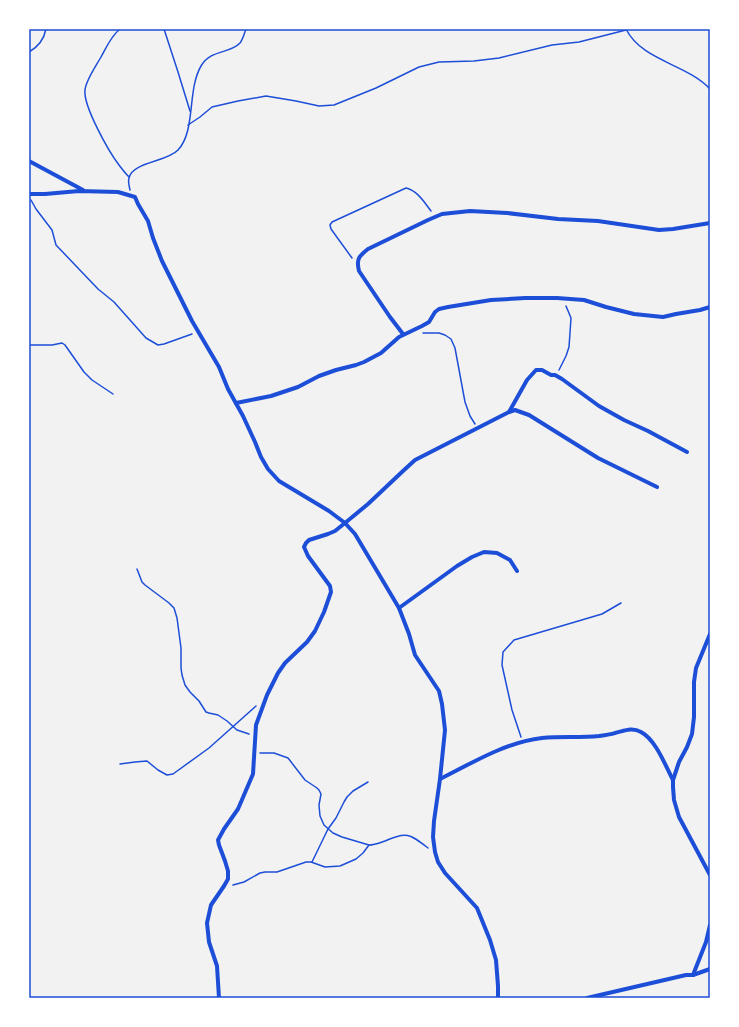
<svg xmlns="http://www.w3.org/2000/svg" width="739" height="1027" viewBox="0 0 739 1027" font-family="'DejaVu Sans',sans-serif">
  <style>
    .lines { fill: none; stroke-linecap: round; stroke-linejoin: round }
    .path { stroke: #1d4ed8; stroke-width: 1.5 }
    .minor { stroke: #1d4ed8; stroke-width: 4 }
    .neatline { fill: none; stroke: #1d4ed8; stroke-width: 1.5 }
  </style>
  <rect width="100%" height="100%" fill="#f2f2f2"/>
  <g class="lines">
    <g class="path">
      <path d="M120,29c-9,7 -14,19 -19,28 -5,9 -15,23 -16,33 -2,16 24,62 34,75 3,4 6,8 10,12"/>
      <polyline points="164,29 178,72 190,111"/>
      <path d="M626,29c16,32 61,35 84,60"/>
      <path d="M29,52c9,-5 15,-13 17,-23"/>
      <polyline points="188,125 200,117 212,107 238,101 266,96 296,101 319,106 334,105 376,88 419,67 439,62 474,61 499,58 552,45 579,42 626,30"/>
      <path d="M130,190c-1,-4 -2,-9 -1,-12 3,-16 38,-16 49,-28 18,-19 9,-60 23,-84 10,-17 29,-12 39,-23 3,-4 4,-9 6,-14"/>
      <polyline points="31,200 36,209 52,230 56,245 98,289 114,302 146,338 158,345 164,344 192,334"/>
      <path d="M352,258l-21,-29 -1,-4 2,-3 74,-34c12,3 18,14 25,23"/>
      <polyline points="423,333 439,333 445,335 451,339 455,348 465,402 470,416 475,424"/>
      <polyline points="29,345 52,345 62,343 65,345 84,372 92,380 113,394"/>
      <polyline points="559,370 566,356 569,347 571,318 566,306"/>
      <polyline points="137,569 142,582 145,585 169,603 174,608 177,618 181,648 181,668 182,675 185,685 190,692 199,701 206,712 209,713 218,715 227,721 237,730 249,734"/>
      <polyline points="521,737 512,710 502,665 503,652 514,640 602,614 621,603"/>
      <path d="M260,753h14l14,5 17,22 12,8 2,2 2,4 -2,11 1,11 4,9 9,8 9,4 27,8c6,0 10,-2 16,-4 22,-10 25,-7 43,7"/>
      <polyline points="120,764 135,762 147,761 158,770 167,775 173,774 209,748 256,706"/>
      <polyline points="312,862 328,829 336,818 344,802 347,797 353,791 368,782"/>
      <polyline points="233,885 244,882 260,873 265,872 277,872 306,862 311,862 325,867 340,866 356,859 363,853 369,845"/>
    </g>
    <g class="minor">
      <polyline points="29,161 83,190"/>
      <polyline points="29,194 45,194 79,191 118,192 135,197 138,204 148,221 153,238 162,261 192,321 219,367 228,389 243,416 255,442 261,457 268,469 279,481 329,511 345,523 355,534 399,608 409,634 415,655 439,691 442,704 445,730 440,779 434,821 433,837 435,852 438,862 445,873 477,908 490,940 496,960 498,986 498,998"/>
      <path d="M403,334l-13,-17 -31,-46c-3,-12 0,-15 9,-22l60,-29 14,-6 28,-3 37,2 51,6 40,2 61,9 14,-1 37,-6"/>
      <polyline points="236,403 271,396 298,387 319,376 336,370 356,365 364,362 381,353 399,337 422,326 429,322 435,312 439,309 448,307 491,300 525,298 557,298 584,300 606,307 634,314 663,317 676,314 700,310 710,307"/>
      <polyline points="509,412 527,380 536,370 542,370 551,375 555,375 562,379 599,406 624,420 648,431 687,452"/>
      <polyline points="399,608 457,566 472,557 484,552 497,553 510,560 517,571"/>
      <polyline points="710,634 696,668 694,682 694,717 692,734 687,747 679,762 673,780 673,787 674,800 679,817 710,875"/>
      <path d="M440,779c32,-16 66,-37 102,-41 19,-2 38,0 57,-2 5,-1 11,-1 16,-3 9,-2 17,-6 26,-1 15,8 24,33 32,48"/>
      <polyline points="693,975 706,942 710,925"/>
      <polyline points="219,998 217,966 209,942 207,923 211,905 224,886 228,879 228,871 225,861 219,845 218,840 224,829 238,809 253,774 256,725 267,695 278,673 285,663 307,642 315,631 324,612 331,592 330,586 308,556 304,547 306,543 309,540 328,534 335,531 345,523 368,504 403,471 415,460 509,412 515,410 529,415 598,458 657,487"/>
      <polyline points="587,998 686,975 693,975 710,969"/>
    </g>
  </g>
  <rect width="739" height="1027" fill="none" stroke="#ffffff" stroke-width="60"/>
  <rect x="30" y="30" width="679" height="967" class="neatline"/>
</svg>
